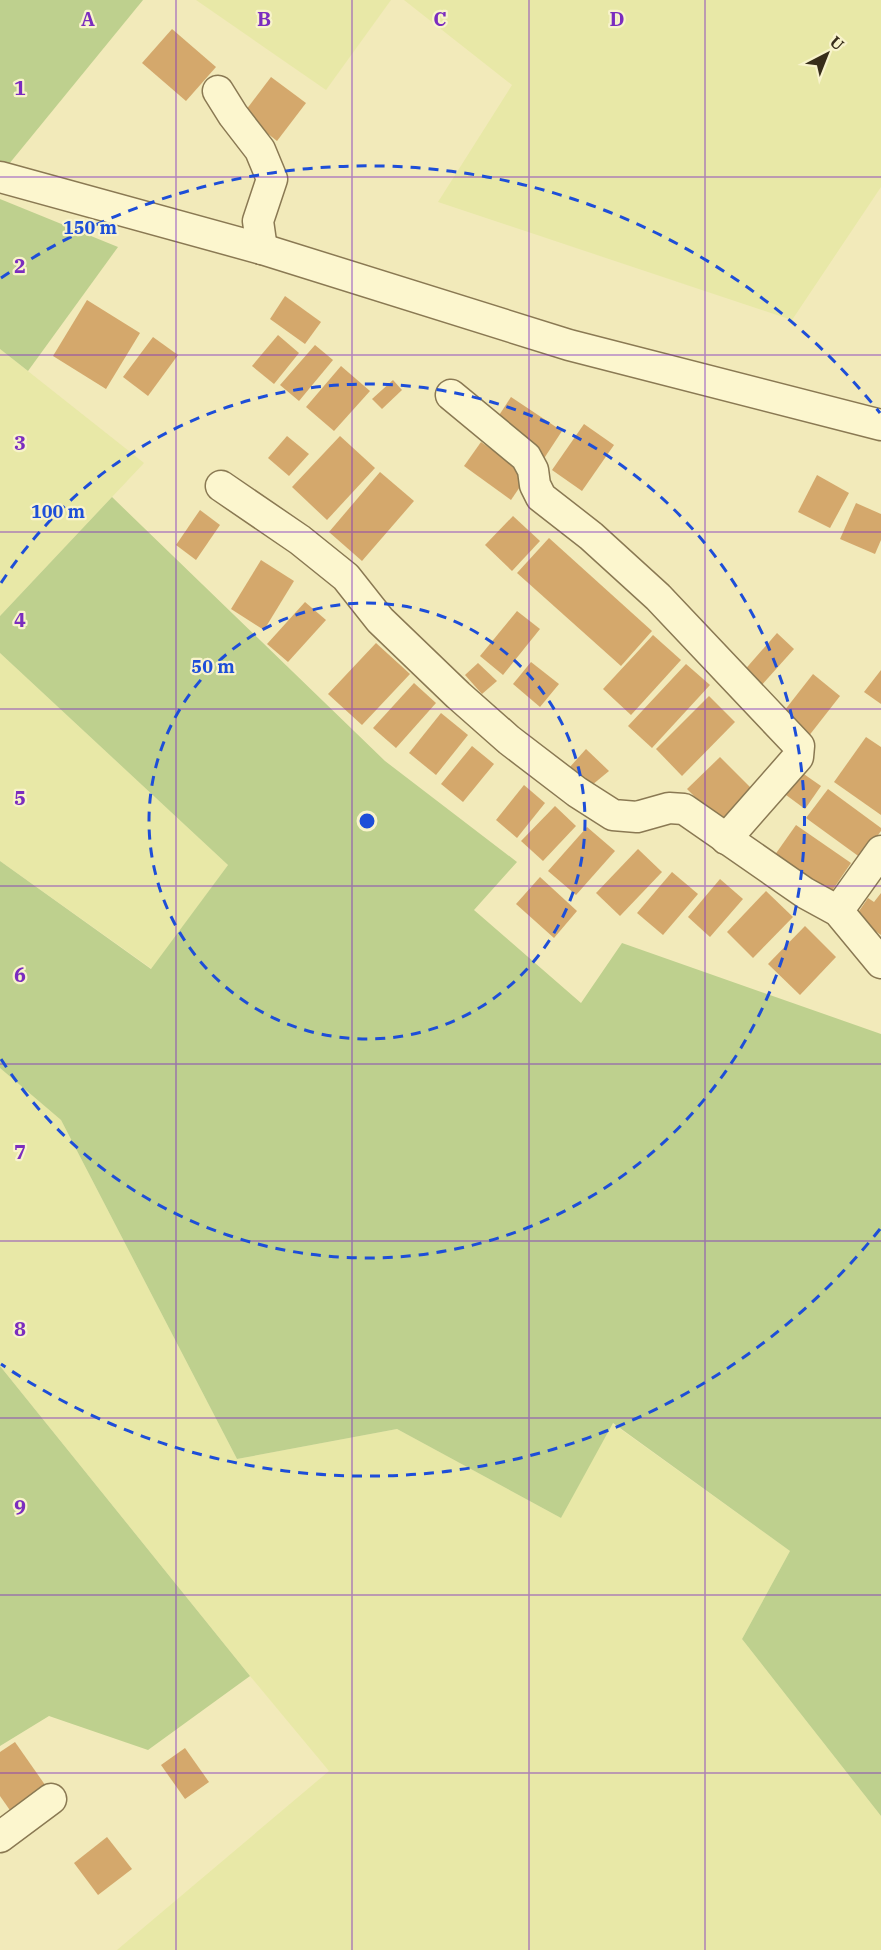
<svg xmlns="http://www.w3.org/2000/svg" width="881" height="1950" viewBox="0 0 881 1950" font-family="'IBM Plex Serif',serif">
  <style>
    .farmland { fill: #e8e8a7 }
    .green { fill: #bed08e }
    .building { fill: #d4a86c }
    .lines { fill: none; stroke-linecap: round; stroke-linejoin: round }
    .street-casing { stroke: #8a7953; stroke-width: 33 }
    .street { stroke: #fcf6ce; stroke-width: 30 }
    .grid { fill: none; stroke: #7b2cbf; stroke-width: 1.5; stroke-opacity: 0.55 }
    .ring { fill: none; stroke: #1d4ed8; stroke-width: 3; stroke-dasharray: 10 8 }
    .grid-label { font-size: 20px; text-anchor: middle; font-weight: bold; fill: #7b2cbf; stroke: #f8f3cb; stroke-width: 4.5; stroke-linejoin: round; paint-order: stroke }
    .centre { fill: #1d4ed8; stroke: #f8f3cb; stroke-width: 3 }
    .ring-label { font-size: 18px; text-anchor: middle; font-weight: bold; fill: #1d4ed8; stroke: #f8f3cb; stroke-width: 4.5; stroke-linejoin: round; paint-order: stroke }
  </style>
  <rect width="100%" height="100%" fill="#f2eaba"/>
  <g class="farmland">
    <polygon points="196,0 391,0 326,90"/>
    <polygon points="404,0 881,0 881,187 792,320 438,202 512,85"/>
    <polygon points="0,349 144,463 0,616"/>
    <polygon points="0,653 228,865 152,969 0,861"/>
    <polygon points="0,1068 61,1120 237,1459 397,1429 561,1518 612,1423 790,1551 742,1639 881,1816 881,1950 117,1950 329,1771 250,1676 0,1366"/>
  </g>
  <g class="green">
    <polygon points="0,0 143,0 0,175"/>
    <polygon points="0,199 118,247 28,371 0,349"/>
    <polygon points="112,497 385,761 517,862 474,910 581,1003 622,943 881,1034 881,1816 742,1639 790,1551 613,1423 561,1518 397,1429 237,1459 61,1120 0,1068 0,861 151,969 228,865 0,653 0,616"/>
    <polygon points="0,1366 250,1676 148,1750 49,1716 0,1746"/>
  </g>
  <g class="building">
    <polygon points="172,29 216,67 186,101 142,63"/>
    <polygon points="271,77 306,103 277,141 243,114"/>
    <polygon points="285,296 321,322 305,344 270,319"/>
    <polygon points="87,300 140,333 106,389 53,356"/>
    <polygon points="278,335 299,353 274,384 252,366"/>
    <polygon points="153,337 178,355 148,396 123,377"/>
    <polygon points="315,345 333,360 299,401 280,385"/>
    <polygon points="341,366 370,391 334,431 306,407"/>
    <polygon points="393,380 402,390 382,409 372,399"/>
    <polygon points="511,397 562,431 541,463 494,423"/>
    <polygon points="584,424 614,445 582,491 552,470"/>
    <polygon points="287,436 309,454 289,476 268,458"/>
    <polygon points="340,436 375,468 327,520 292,487"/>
    <polygon points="481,442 528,475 511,500 464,466"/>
    <polygon points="380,472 414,501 362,561 329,532"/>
    <polygon points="817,475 849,493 830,528 798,512"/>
    <polygon points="856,503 881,514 881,540 875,554 840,539"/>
    <polygon points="200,510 220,525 196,560 176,545"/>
    <polygon points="513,516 540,541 512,571 485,545"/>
    <polygon points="549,538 652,631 621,666 517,573"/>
    <polygon points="261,560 294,581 264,630 231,609"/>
    <polygon points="305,602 326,620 288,662 267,644"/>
    <polygon points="517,611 540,629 503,675 480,656"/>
    <polygon points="777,633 794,649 759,688 742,673"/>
    <polygon points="653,635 681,660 631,715 603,689"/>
    <polygon points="376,643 410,674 362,725 328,694"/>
    <polygon points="531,662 559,684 540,707 513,684"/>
    <polygon points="478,663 497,681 482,694 465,675"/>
    <polygon points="686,664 710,685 652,748 628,726"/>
    <polygon points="881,670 881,704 864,692"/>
    <polygon points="813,674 840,696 808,737 781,715"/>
    <polygon points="414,683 436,703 396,748 373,728"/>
    <polygon points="709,696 735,722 682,776 656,749"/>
    <polygon points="441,713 468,735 436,775 409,753"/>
    <polygon points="866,737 881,747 881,815 834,782"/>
    <polygon points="472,746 494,764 463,802 441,784"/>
    <polygon points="586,749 609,771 592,785 569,768"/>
    <polygon points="720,757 758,795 725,827 687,789"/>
    <polygon points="798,770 821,786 805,809 782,792"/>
    <polygon points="524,785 545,803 517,838 496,820"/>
    <polygon points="828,789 881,828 881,831 861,858 806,818"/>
    <polygon points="555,806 576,826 543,861 521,841"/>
    <polygon points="796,825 851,863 827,898 772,859"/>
    <polygon points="587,827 615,851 576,895 548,871"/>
    <polygon points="638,849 662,872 620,916 596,893"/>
    <polygon points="672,872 698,894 663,935 637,913"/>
    <polygon points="540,877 577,911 554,938 516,904"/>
    <polygon points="720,879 743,899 710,937 688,917"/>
    <polygon points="766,891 793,917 753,958 727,932"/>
    <polygon points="881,893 881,935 855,917 868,898 874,902"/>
    <polygon points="805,926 836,957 800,995 768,964"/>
    <polygon points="15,1742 50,1792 14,1816 0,1796 0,1752"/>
    <polygon points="185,1748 209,1782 185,1799 161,1765"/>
    <polygon points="107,1837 132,1869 98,1895 74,1863"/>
  </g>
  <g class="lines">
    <g class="street-casing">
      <g id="street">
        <polyline points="218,91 233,115 260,150 272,179 258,221 262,249"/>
        <polyline points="0,177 262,249 569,345 881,425"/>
        <polyline points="451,395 526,457 533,470 535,485 541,497 591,536 658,597 799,746 798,757 726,839"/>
        <polyline points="221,486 300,540 346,577 380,620 458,695 509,740 577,792 613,815 637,817 669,808 684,809 805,893 838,911 881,963"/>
        <polyline points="838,911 881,851"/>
        <polyline points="0,1837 51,1799"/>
      </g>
    </g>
    <use href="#street" class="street"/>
  </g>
  <path class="grid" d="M176,0v1950M352,0v1950M529,0v1950M705,0v1950M0,177h881M0,355h881M0,532h881M0,709h881M0,886h881M0,1064h881M0,1241h881M0,1418h881M0,1595h881M0,1773h881"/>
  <g class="ring">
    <circle cx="367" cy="821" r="218"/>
    <path d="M1 583A437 437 0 1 1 1 1059"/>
    <path d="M880 1229A655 655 0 0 1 1 1364M1 278A655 655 0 0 1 880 413"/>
  </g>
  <g class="grid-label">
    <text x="88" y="26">A</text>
    <text x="264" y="26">B</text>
    <text x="440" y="26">C</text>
    <text x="617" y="26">D</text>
    <text x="20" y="95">1</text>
    <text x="20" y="273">2</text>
    <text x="20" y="450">3</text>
    <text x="20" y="627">4</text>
    <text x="20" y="805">5</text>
    <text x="20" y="982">6</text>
    <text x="20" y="1159">7</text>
    <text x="20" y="1336">8</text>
    <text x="20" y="1514">9</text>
  </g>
  <circle cx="367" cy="821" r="9" class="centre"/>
  <g class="ring-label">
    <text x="90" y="234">150 m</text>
    <text x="58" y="518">100 m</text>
    <text x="213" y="673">50 m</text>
  </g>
  <g transform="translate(827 54) rotate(42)" stroke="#f8f3cb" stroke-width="4.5" paint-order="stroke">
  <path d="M0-4.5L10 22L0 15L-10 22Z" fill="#372d1a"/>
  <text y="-9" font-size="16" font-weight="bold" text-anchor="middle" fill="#372d1a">U</text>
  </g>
</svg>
